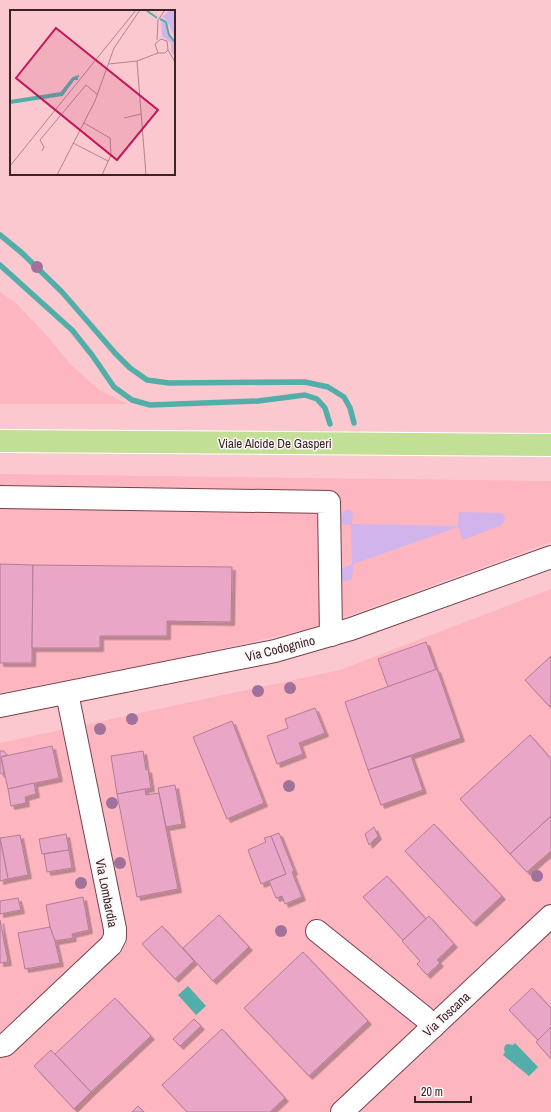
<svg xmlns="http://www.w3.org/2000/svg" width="551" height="1112" viewBox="0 0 551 1112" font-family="'Archivo Narrow',sans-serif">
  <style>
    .built { fill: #fdb5c0 }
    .green { fill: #d1b4eb }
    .water { fill: #51aea8 }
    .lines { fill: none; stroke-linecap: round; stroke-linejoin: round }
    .stream { stroke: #51aea8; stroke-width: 5.5 }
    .building { fill: #e9a6c7; stroke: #b27d97; filter: url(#shadow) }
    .minor-casing { stroke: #77414b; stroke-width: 24 }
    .major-casing { stroke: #fff; stroke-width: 24 }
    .minor { stroke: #fff; stroke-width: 22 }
    .major { stroke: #c1e096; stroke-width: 22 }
    .tree { fill: #a0729b }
    .labels { text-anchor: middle; stroke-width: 3; stroke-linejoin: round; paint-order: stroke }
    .street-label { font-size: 13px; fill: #3a2226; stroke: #fdf6f7 }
    .inset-river { fill: none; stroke: #51aea8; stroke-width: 2 }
    .inset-road { fill: none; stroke: #ae868b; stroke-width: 1 }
    .view { fill: #c2185b; fill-opacity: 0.15; stroke: #c2185b; stroke-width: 2 }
    .inset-edge { fill: none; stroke: #3a2226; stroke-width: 2 }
  </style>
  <defs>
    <filter id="shadow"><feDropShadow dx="3.5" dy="3.5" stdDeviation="0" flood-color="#0004"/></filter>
  </defs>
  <rect width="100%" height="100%" fill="#fcc8cf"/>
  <g class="built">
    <polygon points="0,292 17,304 48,337 70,364 99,390 128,404 0,404"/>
    <polygon points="0,474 551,481 551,542 356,613 303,630 247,643 168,660 0,693"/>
    <polygon points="551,589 551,1112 0,1112 0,743 340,670"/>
  </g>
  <path class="green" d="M348,510l5,1 -1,13 106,2 1,-14 43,1c4,5 4,8 -1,12l-38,15 -5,-13 -105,37 -1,15c-4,2 -7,3 -12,1l-3,-9 15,-7 -1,-39 -13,-1c0,-7 2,-12 10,-14z"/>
  <g class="water">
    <polygon points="188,986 206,1006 196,1015 178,995"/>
    <polygon points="515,1043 538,1067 529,1076 503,1055 505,1052 504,1050 505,1045 508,1044 513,1045"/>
  </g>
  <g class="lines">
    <g class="stream">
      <polyline points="0,235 22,253 62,292 115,353 130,368 147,380 169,383 305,382 328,387 344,397 350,408 354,423"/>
      <polyline points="0,265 72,330 92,355 114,387 132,400 150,405 258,401 305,395 317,399 325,408 330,424"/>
    </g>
  </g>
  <g class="building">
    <polygon points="0,564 33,565 32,663 0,663"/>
    <polygon points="33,565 232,567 231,622 167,621 167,636 100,636 100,648 32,648"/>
    <polygon points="426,642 436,670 388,687 378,659"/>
    <polygon points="551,656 551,705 549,706 525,680"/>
    <polygon points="437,669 461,738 368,770 345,702"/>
    <polygon points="315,708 325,733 299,743 303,754 277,764 267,736 288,728 285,719"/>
    <polygon points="232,721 264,803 227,819 193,737"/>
    <polygon points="530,735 551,759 551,816 510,854 460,799"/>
    <polygon points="52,746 59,778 8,789 1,757"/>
    <polygon points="0,751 4,751 7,755 1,757 4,774 2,774 0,773"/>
    <polygon points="143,751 146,770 148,769 151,788 117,794 111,756"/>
    <polygon points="411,756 423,790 381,805 368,770"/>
    <polygon points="34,783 36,794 25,797 26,803 11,806 8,789"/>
    <polygon points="175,785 182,824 166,827 158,788"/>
    <polygon points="145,789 146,795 159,793 178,889 137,897 117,794"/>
    <polygon points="551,816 551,851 527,872 510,854"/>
    <polygon points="434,824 502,896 473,923 405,851"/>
    <polygon points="374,827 378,836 369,845 365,834"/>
    <polygon points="279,833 294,871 292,872 302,897 285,904 282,896 276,898 269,881 286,874 271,836"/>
    <polygon points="66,834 69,850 42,854 39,839"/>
    <polygon points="20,835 28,875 8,879 0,838"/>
    <polygon points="271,836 286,874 261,884 248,850 266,842 264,838"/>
    <polygon points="0,838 8,879 0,881"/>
    <polygon points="69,850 72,868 47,872 44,854"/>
    <polygon points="387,876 426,919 403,940 363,897"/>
    <polygon points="83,897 89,930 72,934 73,938 55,941 50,927 46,905"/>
    <polygon points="18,898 21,910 0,914 0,901"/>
    <polygon points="219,915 249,947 213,981 183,948"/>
    <polygon points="429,916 454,944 437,960 440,963 427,975 417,964 420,961 402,941"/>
    <polygon points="0,920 8,962 0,963"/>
    <polygon points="162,926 194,961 175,979 142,944"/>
    <polygon points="50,927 55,941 60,963 25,969 18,933"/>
    <polygon points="303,952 368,1021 309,1076 244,1008"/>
    <polygon points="532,988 551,1008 551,1027 538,1040 509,1010"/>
    <polygon points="115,998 151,1036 91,1092 55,1054"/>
    <polygon points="194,1019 201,1026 180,1046 173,1039"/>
    <polygon points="551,1027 551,1059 536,1042"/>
    <polygon points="222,1029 285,1098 270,1112 187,1112 162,1085"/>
    <polygon points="51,1050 91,1092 74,1109 34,1066"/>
    <polygon points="138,1106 144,1112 132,1112"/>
  </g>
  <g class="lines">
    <g class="minor-casing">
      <g id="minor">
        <polyline points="0,497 329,502 331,635"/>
        <polyline points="0,706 275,651 351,629 551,557"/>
        <polyline points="317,931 424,1017 433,1027"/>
        <polyline points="0,1046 5,1045 111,945 115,937 115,929 67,693"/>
        <polyline points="342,1112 551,916"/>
      </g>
    </g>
    <g class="major-casing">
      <polyline id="major" points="0,441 551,445"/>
    </g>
    <use href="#minor" class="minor"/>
    <use href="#major" class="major"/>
  </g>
  <g class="tree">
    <circle cx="37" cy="267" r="6"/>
    <circle cx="290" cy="688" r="6"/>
    <circle cx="258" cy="691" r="6"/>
    <circle cx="132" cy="719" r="6"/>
    <circle cx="100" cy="729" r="6"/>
    <circle cx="289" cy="786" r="6"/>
    <circle cx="112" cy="803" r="6"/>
    <circle cx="120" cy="863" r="6"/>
    <circle cx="537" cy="876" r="6"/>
    <circle cx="81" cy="883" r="6"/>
    <circle cx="281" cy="931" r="6"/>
  </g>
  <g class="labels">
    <g class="street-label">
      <text x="275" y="448">Viale Alcide De Gasperi</text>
      <text transform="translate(280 648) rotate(-14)" y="5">Via Codognino</text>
      <text transform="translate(107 893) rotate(79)" y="5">Via Lombardia</text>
      <text transform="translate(446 1014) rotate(-43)" y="5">Via Toscana</text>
    </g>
  </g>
  <g transform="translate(10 10)">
    <rect width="165" height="165" fill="#fcc8cf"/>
    <path d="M160,0h5v29l-8,-19 -5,-3zM151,11l4,2 9,20 1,14 -4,-6v-8l-9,-7z" fill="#d1b4eb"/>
    <path class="inset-river" d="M136,0l11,8M150,9l6,3 3,13 6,7M0,91l51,-8 12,-15 6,-2M0,93l52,-8 12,-16h4"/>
    <path class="inset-road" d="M147,30l1,-20 7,-10M158,40l-3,3h-7l-3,-9 6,-5 6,2 1,9 7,12M127,51l9,114M99,54l28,-3 21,-8M114,108l17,-4M74,113l26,15 1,17 -9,20M63,133l35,18M32,141l2,-4 -4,-7 46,-55 12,10M0,156l126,-156M47,165l38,-74 19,-53 26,-38"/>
    <path class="view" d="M46,18l102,82 -41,50 -101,-82z"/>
    <rect width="165" height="165" class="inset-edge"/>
  </g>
  <path d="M415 1096v6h56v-6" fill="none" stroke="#3a2226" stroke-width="2"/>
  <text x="421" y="1096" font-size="12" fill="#3a2226" stroke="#fdf6f7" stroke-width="3" paint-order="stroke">20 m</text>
</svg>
